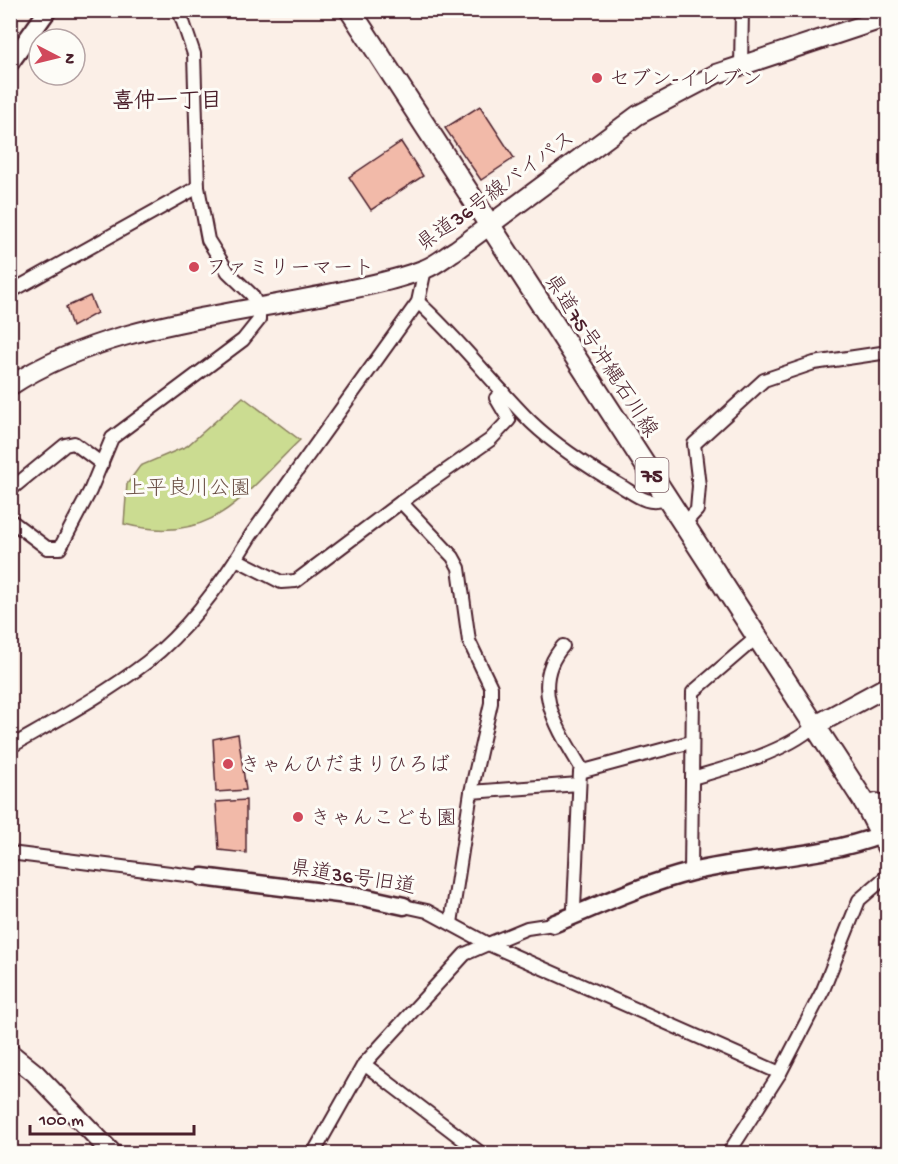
<svg xmlns="http://www.w3.org/2000/svg" width="898" height="1164" viewBox="0 0 898 1164" font-family="'Gochi Hand','Klee One',sans-serif">
  <style>
    .green { fill: #cbdc91; stroke: #8a7e5e; stroke-width: 1.5 }
    .building { fill: #f2baa9; stroke: #4a1f2b; stroke-width: 1.5 }
    .lines { fill: none; stroke-linecap: round; stroke-linejoin: round }
    .minor-casing { stroke: #4a1f2b; stroke-width: 16 }
    .tertiary-casing { stroke: #4a1f2b; stroke-width: 21 }
    .secondary-casing { stroke: #4a1f2b; stroke-width: 22 }
    .primary-casing { stroke: #4a1f2b; stroke-width: 24 }
    .minor { stroke: #fdfcf7; stroke-width: 12 }
    .tertiary { stroke: #fdfcf7; stroke-width: 16 }
    .secondary { stroke: #fdfcf7; stroke-width: 18 }
    .primary { stroke: #fdfcf7; stroke-width: 20 }
    .poi-dot { fill: #d1495b; stroke: #fdfcf7; stroke-width: 2 }
    .labels { text-anchor: middle; stroke-width: 6; stroke-linejoin: round; paint-order: stroke }
    .shield { fill: #fdfcf7; stroke: #806168; stroke-width: 1.5 }
    .shield-label { font-size: 20px; font-weight: bold; fill: #4a1f2b }
    .poi-label { font-size: 21px; fill: #4a1f2b; stroke: #fdfcf7; text-anchor: start }
    .street-label { font-size: 21px; fill: #4a1f2b; stroke: #fdfcf7 }
    .park-label { font-size: 21px; fill: #6a4e44; stroke: #fdfcf7 }
    .neighbourhood-label { font-size: 22px; font-weight: bold; fill: #4a1f2b; stroke: #fdfcf7 }
  </style>
  <rect width="100%" height="100%" fill="#fbefe7"/>
  <filter id="ink" filterUnits="userSpaceOnUse"><feTurbulence type="fractalNoise" baseFrequency=".0167" numOctaves="2"/><feDisplacementMap in="SourceGraphic" scale="12" xChannelSelector="R" yChannelSelector="G"/><feConvolveMatrix kernelMatrix="1 2 1 2 8 2 1 2 1" color-interpolation-filters="sRGB"/></filter>
  <g filter="url(#ink)">
    <path class="green" d="M243,397l57,43c-58,55 -86,107 -176,84l3,-40 13,-18 47,-20z"/>
    <g class="building">
      <polygon points="480,106 514,158 481,180 445,128"/>
      <polygon points="401,142 423,176 371,210 349,177"/>
      <polygon points="90,296 97,313 72,327 66,307"/>
      <polygon points="238,734 246,790 216,792 213,739"/>
      <polygon points="246,800 246,853 219,850 216,802"/>
    </g>
    <g class="lines">
      <g class="minor-casing">
        <g id="minor">
          <polyline points="741,66 742,10"/>
          <polyline points="10,292 198,187"/>
          <path d="M418,302c41,37 74,81 113,120 26,25 59,46 90,64 15,9 28,21 45,12"/>
          <polyline points="10,490 65,445 74,443 102,464"/>
          <polyline points="401,502 453,557 459,568 469,641 491,687 491,703 471,792 451,923"/>
          <polyline points="10,520 47,548 60,548 90,491 112,438 243,340 259,320 259,309 252,295 228,272 208,240 198,187 194,54 179,10"/>
          <polyline points="684,524 697,510 699,486 694,444 764,380 814,363 888,352"/>
          <polyline points="236,559 281,582 296,581 401,502 490,440 509,420 496,398 503,392"/>
          <path d="M563,646c-36,41 -3,86 20,125"/>
          <path d="M10,747c47,-27 94,-52 137,-85 42,-33 77,-82 104,-127l167,-233 7,-33"/>
          <path d="M692,778c36,-10 95,-27 122,-52"/>
          <polyline points="471,792 579,784"/>
          <polyline points="865,803 876,800 888,805"/>
          <polyline points="10,853 202,877"/>
          <polyline points="691,872 693,692 757,637"/>
          <polyline points="404,906 427,911 488,944 527,928 553,924"/>
          <polyline points="577,914 574,908 580,772 691,742"/>
          <polyline points="364,1064 482,1154"/>
          <polyline points="313,1154 364,1064 465,954 488,944 780,1073"/>
          <polyline points="728,1154 780,1073 823,990 859,900 888,875"/>
        </g>
      </g>
      <g class="tertiary-casing">
        <g id="tertiary">
          <polyline points="10,63 48,10"/>
          <polyline points="202,877 363,897 404,906"/>
          <path d="M553,924c45,-18 90,-40 138,-52 62,-15 130,-14 190,-37"/>
        </g>
      </g>
      <g class="secondary-casing">
        <g id="secondary">
          <path d="M10,386c93,-61 212,-69 318,-92 31,-7 67,-13 97,-25 11,-4 21,-13 31,-19l182,-135 78,-41 172,-57"/>
          <polyline points="814,726 888,686"/>
          <polyline points="10,1053 35,1073 113,1154"/>
        </g>
      </g>
      <g class="primary-casing">
        <polyline id="primary" points="350,10 865,803 888,848"/>
      </g>
      <use href="#minor" class="minor"/>
      <use href="#tertiary" class="tertiary"/>
      <use href="#secondary" class="secondary"/>
      <use href="#primary" class="primary"/>
    </g>
  </g>
  <g class="poi-dot">
    <circle cx="597" cy="78" r="6"/>
    <circle cx="194" cy="267" r="6"/>
    <circle cx="228" cy="764" r="6"/>
    <circle cx="298" cy="817" r="6"/>
  </g>
  <g class="labels">
    <rect class="shield" x="635.5" y="458" width="33" height="34" rx="4.5"/>
    <g class="shield-label">
      <text x="652" y="482">75</text>
    </g>
    <g class="poi-label">
      <text x="609" y="85">セブン-イレブン</text>
      <text x="206" y="274">ファミリーマート</text>
      <text x="240" y="771">きゃんひだまりひろば</text>
      <text x="310" y="824">きゃんこども園</text>
    </g>
    <g class="street-label">
      <text transform="translate(495 190) rotate(-36)" y="7">県道36号線バイパス</text>
      <text transform="translate(602 355) rotate(57)" y="7">県道75号沖縄石川線</text>
      <text transform="translate(353 876) rotate(9)" y="7">県道36号旧道</text>
    </g>
    <g class="park-label">
      <text x="188" y="494">上平良川公園</text>
    </g>
    <g class="neighbourhood-label">
      <text x="167" y="107">喜仲一丁目</text>
    </g>
  </g>
  <rect width="898" height="1164" fill="none" stroke="#fdfcf7" stroke-width="36"/>
  <rect x="18" y="18" width="862" height="1128" fill="none" stroke="#4a1f2b" stroke-width="2" filter="url(#ink)"/>
  <g transform="translate(57 57) rotate(97)"><circle r="28" fill="#fdfcf7" stroke="#b5a4a5" stroke-width="1.5"/>
  <path d="M0-4.5L10 22L0 15L-10 22Z" fill="#d1495b"/>
  <text y="-9" font-size="16" font-weight="bold" text-anchor="middle" fill="#4a1f2b">N</text>
  </g>
  <path d="M30 1125v9h164v-9" fill="none" stroke="#4a1f2b" stroke-width="3"/>
  <text x="39" y="1125" font-size="18" fill="#4a1f2b" stroke="#fdfcf7" stroke-width="4.5" paint-order="stroke">100 m</text>
</svg>
